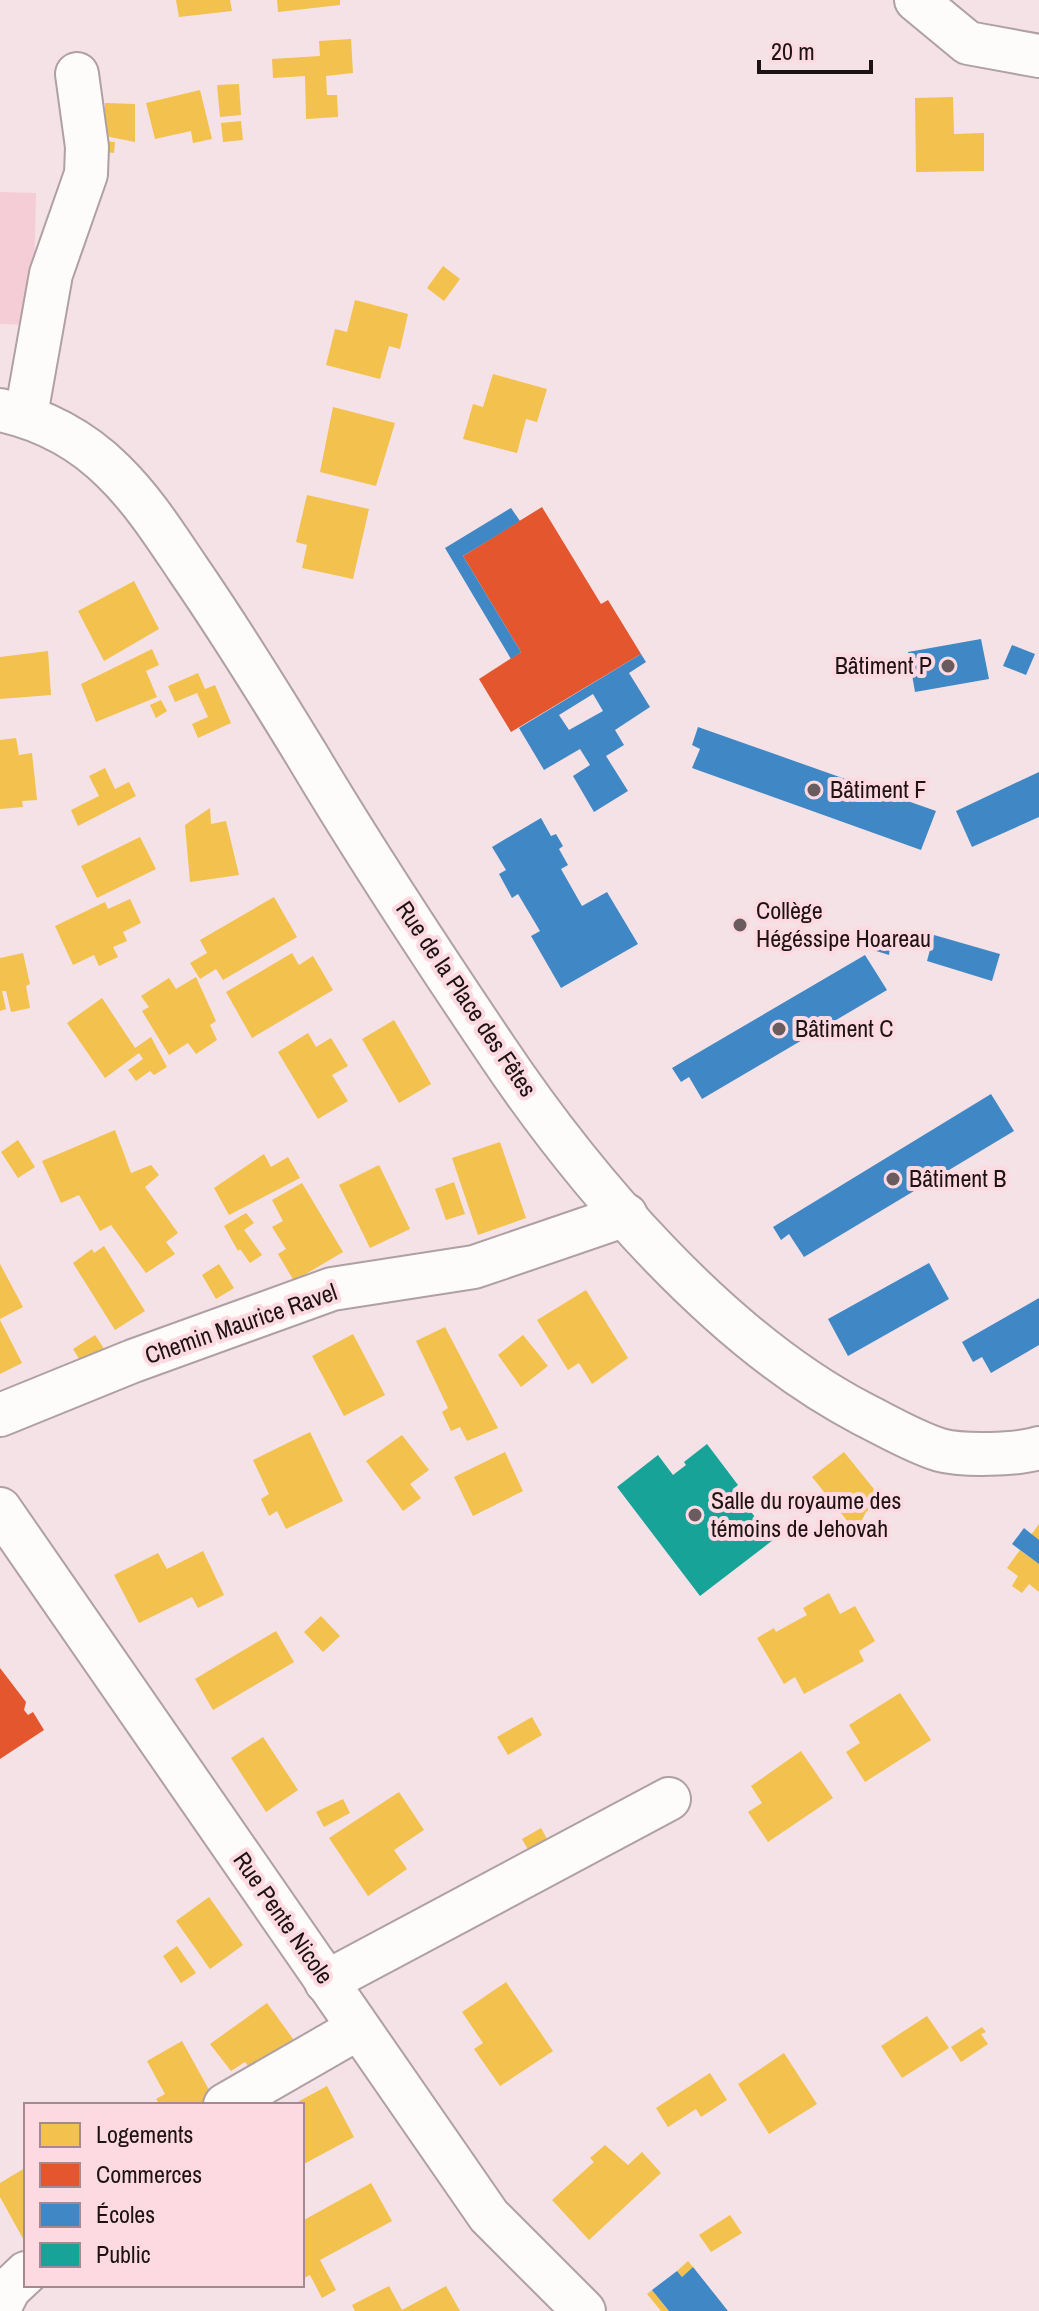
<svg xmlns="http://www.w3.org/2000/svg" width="1039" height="2311" viewBox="0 0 1039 2311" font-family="'Archivo Narrow',sans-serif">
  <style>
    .green { fill: #f4cdd6 }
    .homes { fill: #f2c14e }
    .shops { fill: #e4572e }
    .schools { fill: #3f88c5; fill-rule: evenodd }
    .public { fill: #17a398 }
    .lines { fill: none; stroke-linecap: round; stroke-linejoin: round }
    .minor-casing { stroke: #aea0a3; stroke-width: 46 }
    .minor { stroke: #fefbfb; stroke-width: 42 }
    .poi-dot { fill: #695b5e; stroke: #fddae2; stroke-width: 3 }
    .labels { text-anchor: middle; stroke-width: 8; stroke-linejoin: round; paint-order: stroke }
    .poi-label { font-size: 24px; fill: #1d1214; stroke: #fddae2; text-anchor: start }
    .street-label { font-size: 24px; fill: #1d1214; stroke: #fddae2 }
  </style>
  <rect width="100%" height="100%" fill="#f5e2e6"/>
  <polygon class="green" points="0,192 36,193 33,325 0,324"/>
  <g class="homes">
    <polygon points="176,0 230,0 232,11 179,17"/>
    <polygon points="277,0 340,0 340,5 278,12"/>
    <polygon points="351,39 353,73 326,76 327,95 337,95 338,117 306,119 305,76 273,78 272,59 320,56 319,41"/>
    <polygon points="239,84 241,115 220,117 217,85"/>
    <polygon points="200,90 212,139 193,143 191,131 155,139 146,103"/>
    <polygon points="953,97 954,134 984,133 984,171 916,172 915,98"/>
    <polygon points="105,103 135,104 135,142 105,136"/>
    <polygon points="241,121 243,140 223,142 221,123"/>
    <polygon points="105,141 115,142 114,153 105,152"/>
    <polygon points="443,266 460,279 444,301 427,288"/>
    <polygon points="355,300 408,314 400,349 389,346 380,379 326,365 335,329 347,332"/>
    <polygon points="493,374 547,389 537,422 526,419 517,453 463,439 473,404 483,407"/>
    <polygon points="333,407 395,423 376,486 320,472"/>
    <polygon points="307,495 369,509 353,579 302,568 307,545 296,542"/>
    <polygon points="134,581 159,629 104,661 78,611"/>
    <polygon points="152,649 159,665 146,671 157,697 96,722 81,684"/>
    <polygon points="48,651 51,695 0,699 0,657"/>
    <polygon points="198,673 205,689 215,685 231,723 198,738 192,724 208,717 197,693 175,702 168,686"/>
    <polygon points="161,700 167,711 156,718 150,705"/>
    <polygon points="16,738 19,755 32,753 37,800 22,801 23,807 0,809 0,740"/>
    <polygon points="105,768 115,789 129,782 136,796 78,826 71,810 99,796 89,776"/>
    <polygon points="210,808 211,824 226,821 239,875 190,882 185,825"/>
    <polygon points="140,837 156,869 97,898 81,866"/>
    <polygon points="274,897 297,937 223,980 216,969 200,979 190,963 207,953 200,940"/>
    <polygon points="130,899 141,923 123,932 127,941 113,947 118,957 99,966 94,955 73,965 55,926 105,902 108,909"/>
    <polygon points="23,953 30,984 26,986 30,1008 11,1012 6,991 2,991 6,1009 0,1011 0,958"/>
    <polygon points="292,953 299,965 313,956 333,990 252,1038 226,992"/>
    <polygon points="196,977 216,1021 210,1025 217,1040 196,1054 188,1043 169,1055 142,1011 149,1007 141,996 169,978 176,989"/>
    <polygon points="102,998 135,1048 151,1037 167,1067 154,1075 150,1071 136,1081 128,1070 143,1059 139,1053 105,1078 67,1023"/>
    <polygon points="394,1020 431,1084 399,1103 362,1039"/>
    <polygon points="308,1033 316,1047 331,1038 348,1066 332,1075 348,1101 318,1119 278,1052"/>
    <polygon points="115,1130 131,1173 151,1165 159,1175 145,1187 178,1233 166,1242 175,1254 146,1273 111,1225 100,1231 79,1195 61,1203 42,1161"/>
    <polygon points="18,1140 35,1167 18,1178 1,1152"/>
    <polygon points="500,1142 526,1218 478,1235 452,1158"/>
    <polygon points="264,1154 271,1167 288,1157 300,1178 229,1215 214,1188"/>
    <polygon points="379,1165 410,1229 370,1248 339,1185"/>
    <polygon points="454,1182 465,1214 446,1220 435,1189"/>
    <polygon points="302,1183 343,1252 294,1281 278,1254 286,1249 272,1227 283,1221 272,1200"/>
    <polygon points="246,1213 254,1223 244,1230 262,1255 250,1263 240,1249 238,1251 224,1226"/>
    <polygon points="104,1246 145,1311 115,1330 73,1263 92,1249 94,1253"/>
    <polygon points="0,1264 23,1307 0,1319"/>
    <polygon points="219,1264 234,1288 216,1299 202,1275"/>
    <polygon points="586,1290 628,1358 592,1384 579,1363 568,1370 537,1320"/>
    <polygon points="0,1320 22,1363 0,1374"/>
    <polygon points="445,1327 498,1428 467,1441 460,1427 451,1431 442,1412 448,1408 416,1341"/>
    <polygon points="353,1334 385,1395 344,1416 312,1356"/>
    <polygon points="95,1335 105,1350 83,1365 73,1349"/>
    <polygon points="523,1335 548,1366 521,1387 498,1355"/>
    <polygon points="310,1432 343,1501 286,1529 277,1511 269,1516 261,1499 269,1494 253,1460"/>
    <polygon points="402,1435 429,1470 410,1484 421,1498 403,1511 366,1461"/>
    <polygon points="505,1452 523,1491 473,1516 454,1477"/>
    <polygon points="844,1452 882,1499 866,1512 859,1526 849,1523 812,1477"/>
    <polygon points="1039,1524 1039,1540 1031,1535"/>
    <polygon points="1020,1550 1039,1564 1039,1592 1029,1584 1022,1593 1012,1586 1018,1576 1007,1568"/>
    <polygon points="203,1551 224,1595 198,1608 192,1597 139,1623 114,1575 158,1553 167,1569"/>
    <polygon points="829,1593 840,1614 855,1606 875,1641 859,1651 864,1661 804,1694 795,1677 784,1684 757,1638 774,1628 776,1632 807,1615 803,1608"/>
    <polygon points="321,1616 340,1636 323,1652 304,1632"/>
    <polygon points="276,1631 294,1662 213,1710 195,1679"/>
    <polygon points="900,1693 931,1740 865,1782 846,1752 860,1743 849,1725"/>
    <polygon points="532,1717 542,1735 508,1755 497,1737"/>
    <polygon points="263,1737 298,1790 266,1812 231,1758"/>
    <polygon points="801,1751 833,1798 768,1842 748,1812 762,1803 751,1786"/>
    <polygon points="399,1792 424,1830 394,1850 407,1869 368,1896 329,1838"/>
    <polygon points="343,1799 350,1813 324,1827 316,1812"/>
    <polygon points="541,1828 551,1846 531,1855 522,1839"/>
    <polygon points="209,1897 243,1945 210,1969 176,1921"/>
    <polygon points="177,1946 196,1973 181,1983 163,1956"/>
    <polygon points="506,1982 553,2051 500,2086 474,2049 483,2043 462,2012"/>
    <polygon points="267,2003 296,2043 253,2073 245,2062 231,2071 210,2044"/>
    <polygon points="927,2016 949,2048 902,2078 881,2046"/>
    <polygon points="982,2027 986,2032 981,2034 988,2044 961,2062 951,2047"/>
    <polygon points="182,2041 213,2097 197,2105 160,2105 156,2099 165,2094 147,2061"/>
    <polygon points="784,2053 817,2104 769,2134 738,2084"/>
    <polygon points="710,2073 727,2100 701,2117 696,2109 668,2127 656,2108"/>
    <polygon points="327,2086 354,2137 302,2165 302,2105 292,2105"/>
    <polygon points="605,2145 628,2165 642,2152 661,2173 589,2240 552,2200 594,2162 590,2158"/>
    <polygon points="25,2168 26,2170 26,2244 0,2197 0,2183"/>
    <polygon points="371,2183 392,2221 320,2260 336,2290 322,2298 310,2275 302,2279 302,2221"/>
    <polygon points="730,2215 742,2233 711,2252 699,2235"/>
    <polygon points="688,2261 693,2267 682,2277 677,2271"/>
    <polygon points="389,2286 402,2310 446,2286 460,2311 355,2311 352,2305"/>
    <polygon points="652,2290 669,2311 661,2311 647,2294"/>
  </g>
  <g class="shops">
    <polygon points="542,507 601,604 608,600 641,654 511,732 479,679 521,652 463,556"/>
    <polygon points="0,1668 26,1702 24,1710 28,1715 33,1712 44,1730 0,1759"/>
  </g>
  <g class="schools">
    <polygon points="511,508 520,521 463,556 521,652 511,659 445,548"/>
    <polygon points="981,639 989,679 915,692 908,652"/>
    <polygon points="1012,645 1035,654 1026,675 1003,666"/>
    <path d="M641,654l5,8 -17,11 21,34 -35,23 9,15 -18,11 22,35 -34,21 -21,-36 17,-11 -10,-16 -36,21 -25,-42zM593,694l10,17 -34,19 -10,-15z"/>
    <polygon points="698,727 936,811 921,850 692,768 700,749 692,745"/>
    <polygon points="1039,772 1039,817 972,847 956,811"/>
    <polygon points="541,818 551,836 556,834 563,846 559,849 568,865 561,869 582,906 607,892 638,944 561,988 531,936 540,931 518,894 512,898 499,874 506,870 492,847"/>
    <polygon points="934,935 1000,954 992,981 927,961"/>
    <polygon points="875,942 890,947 889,955 873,950"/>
    <polygon points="865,955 887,990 702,1099 689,1077 681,1082 672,1068"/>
    <polygon points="991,1094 1014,1131 804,1257 789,1234 781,1240 773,1227"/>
    <polygon points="929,1263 949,1299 848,1356 828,1319"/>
    <polygon points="1039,1298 1039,1345 991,1373 982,1357 973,1362 962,1342"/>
    <polygon points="1024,1528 1039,1540 1039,1564 1012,1544"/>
    <polygon points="693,2267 728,2311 669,2311 652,2290 677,2271 682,2277"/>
  </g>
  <polygon class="public" points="707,1444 738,1485 733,1489 773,1540 700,1596 617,1487 658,1455 673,1475 686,1465 684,1462"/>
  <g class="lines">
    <g class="minor-casing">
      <g id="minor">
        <polyline points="916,0 968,43 1039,56"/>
        <path d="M0,410c42,9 82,30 113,61 30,29 52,64 75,98 42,61 81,124 120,188 59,99 123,196 187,291 89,133 225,292 368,366 24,12 51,28 77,36 22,6 77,5 99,-2"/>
        <polyline points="26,415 51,274 86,174 87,147 77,74"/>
        <polyline points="0,1415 133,1361 332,1289 474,1267 626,1215"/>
        <polyline points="0,1509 489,2216 584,2311"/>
        <polyline points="326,1982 669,1799"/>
        <polyline points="225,2105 357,2029"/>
        <polyline points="0,2307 9,2289 26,2273"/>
      </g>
    </g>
    <use href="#minor" class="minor"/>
  </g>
  <g class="poi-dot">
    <circle cx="948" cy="666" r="8"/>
    <circle cx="814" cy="790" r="8"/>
    <circle cx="740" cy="925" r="8"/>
    <circle cx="779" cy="1029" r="8"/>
    <circle cx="893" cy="1179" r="8"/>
    <circle cx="695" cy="1515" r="8"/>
  </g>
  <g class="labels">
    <g class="poi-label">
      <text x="932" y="674" text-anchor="end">Bâtiment P</text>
      <text x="830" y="798">Bâtiment F</text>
      <text x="756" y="919">Collège<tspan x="756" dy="28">Hégéssipe Hoareau</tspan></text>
      <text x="795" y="1037">Bâtiment C</text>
      <text x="909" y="1187">Bâtiment B</text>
      <text x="711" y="1509">Salle du royaume des<tspan x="711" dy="28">témoins de Jehovah</tspan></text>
    </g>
    <g class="street-label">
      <text transform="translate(466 999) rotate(56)" y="8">Rue de la Place des Fêtes</text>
      <text transform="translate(241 1324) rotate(-19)" y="8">Chemin Maurice Ravel</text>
      <text transform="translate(283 1918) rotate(55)" y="8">Rue Pente Nicole</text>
    </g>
  </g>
  <rect x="24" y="2103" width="280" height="184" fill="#fddae2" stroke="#a38a90" stroke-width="2"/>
  <rect x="40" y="2123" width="40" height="24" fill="#f2c14e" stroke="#a38a90" stroke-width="2"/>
  <text x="96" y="2143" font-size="24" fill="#1d1214">Logements</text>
  <rect x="40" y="2163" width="40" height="24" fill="#e4572e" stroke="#a38a90" stroke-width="2"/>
  <text x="96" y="2183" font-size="24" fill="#1d1214">Commerces</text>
  <rect x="40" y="2203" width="40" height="24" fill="#3f88c5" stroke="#a38a90" stroke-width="2"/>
  <text x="96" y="2223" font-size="24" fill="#1d1214">Écoles</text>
  <rect x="40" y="2243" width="40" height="24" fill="#17a398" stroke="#a38a90" stroke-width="2"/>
  <text x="96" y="2263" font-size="24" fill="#1d1214">Public</text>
  <path d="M759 60v12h112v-12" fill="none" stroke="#1d1214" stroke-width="4"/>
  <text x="771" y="60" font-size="24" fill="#1d1214" stroke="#fddae2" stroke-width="6" paint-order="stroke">20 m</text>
</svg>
